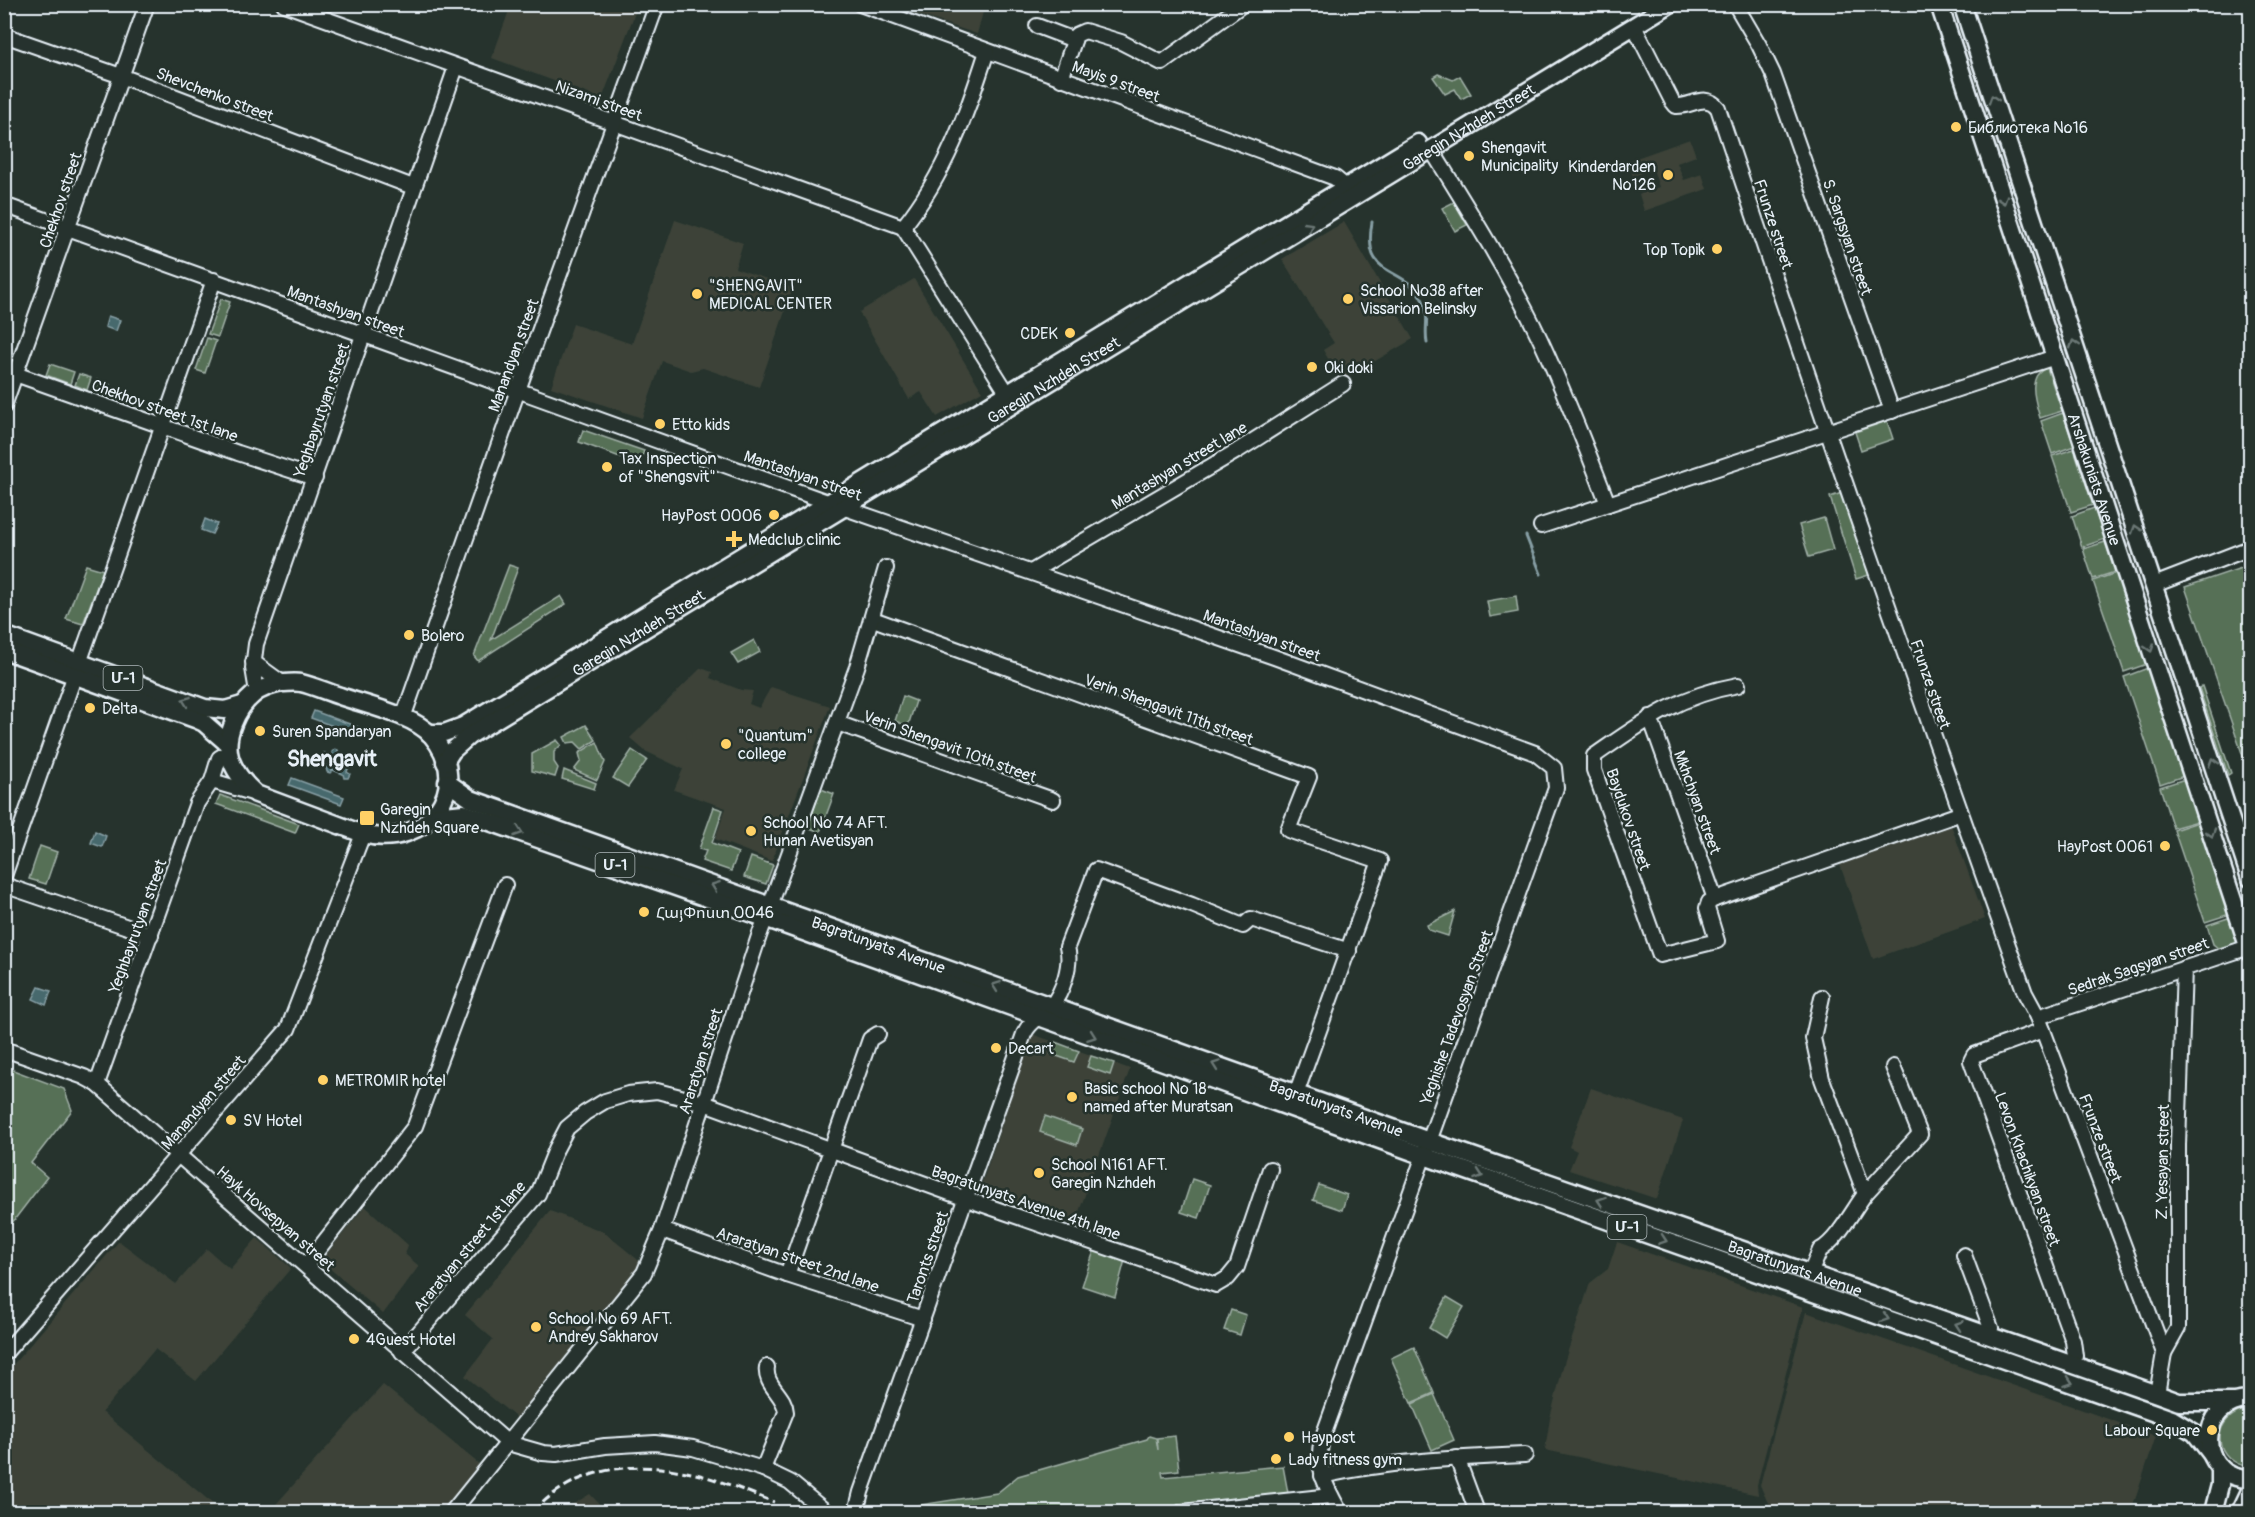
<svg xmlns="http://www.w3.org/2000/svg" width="2255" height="1517" viewBox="0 0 2255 1517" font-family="Pangolin,'Noto Sans Armenian',sans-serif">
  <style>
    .built { fill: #3c4339 }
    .green { fill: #577056; stroke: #a0b0a7; stroke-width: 1.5 }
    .water { fill: #47696d; stroke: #879fa5; stroke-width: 1.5 }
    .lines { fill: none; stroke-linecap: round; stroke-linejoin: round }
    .stream { stroke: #879fa5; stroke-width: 3 }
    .minor-casing { stroke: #e8f1f8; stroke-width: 18 }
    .major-casing { stroke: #e8f1f8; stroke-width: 21 }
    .minor { stroke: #26332d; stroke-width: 14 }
    .major { stroke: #26332d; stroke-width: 16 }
    .rail { stroke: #e8f1f8; stroke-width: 3; stroke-dasharray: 9 4.5; stroke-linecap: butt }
    .oneway { stroke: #6a7674 }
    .poi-dot { fill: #ffd166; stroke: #26332d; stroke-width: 2 }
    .labels { text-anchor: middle; stroke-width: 5; stroke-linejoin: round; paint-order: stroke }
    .shield { fill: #26332d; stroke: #aeb8bb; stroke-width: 1.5 }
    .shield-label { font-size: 15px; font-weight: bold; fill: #e8f1f8 }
    .street-label { font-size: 16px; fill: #e8f1f8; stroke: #26332d }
    .poi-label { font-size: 16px; fill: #e8f1f8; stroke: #26332d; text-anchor: start }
    .district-label { font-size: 22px; font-weight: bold; fill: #e8f1f8; stroke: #26332d }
  </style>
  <rect width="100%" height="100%" fill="#26332d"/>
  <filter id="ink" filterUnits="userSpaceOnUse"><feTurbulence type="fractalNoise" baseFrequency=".0167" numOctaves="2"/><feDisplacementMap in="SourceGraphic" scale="12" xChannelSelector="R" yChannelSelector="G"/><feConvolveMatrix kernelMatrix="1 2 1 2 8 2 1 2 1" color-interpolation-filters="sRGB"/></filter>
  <g filter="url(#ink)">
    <g class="built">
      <polygon points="511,5 638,5 602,99 492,58"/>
      <polygon points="889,5 985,4 985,5 977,34"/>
      <polygon points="1690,139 1696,156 1677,163 1684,180 1702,174 1707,189 1644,211 1639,194 1659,187 1653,169 1633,176 1628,161"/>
      <polygon points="675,220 743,243 735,268 793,288 759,387 703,368 691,371 662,361 642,418 551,387 573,324 632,344"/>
      <polygon points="1344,222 1413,339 1341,381 1323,350 1334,343 1282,259"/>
      <polygon points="914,279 982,391 937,417 921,392 909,399 859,312"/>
      <polygon points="701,668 712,672 710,678 741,690 753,691 749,704 759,708 771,687 830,706 772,861 715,839 726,808 674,790 683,769 645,751 630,738"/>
      <polygon points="1950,822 1985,919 1873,959 1839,862"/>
      <polygon points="1032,1034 1130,1069 1075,1223 979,1192"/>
      <polygon points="1591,1088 1683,1120 1657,1199 1569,1170 1577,1151 1569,1147"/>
      <polygon points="365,1206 408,1245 405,1254 419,1266 383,1314 321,1261"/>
      <polygon points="550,1211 604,1232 643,1264 519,1420 465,1376 493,1339 465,1315"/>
      <polygon points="257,1238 291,1268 196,1381 155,1349 102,1412 223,1512 5,1512 5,1374 119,1241 176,1284 207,1249 230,1269"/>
      <polygon points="1617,1242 1803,1307 1757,1485 1758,1495 1545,1450 1550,1418 1564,1363 1590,1283 1608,1269"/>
      <polygon points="1806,1312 2156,1436 2131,1512 1779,1512 1767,1501 1760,1485"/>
      <polygon points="383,1385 479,1464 441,1512 269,1512"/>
      <polygon points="590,1494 607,1512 560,1512"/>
    </g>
    <g class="green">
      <polygon points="1438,74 1453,80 1460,76 1471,94 1461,99 1455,89 1445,94 1433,77"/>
      <polygon points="1454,202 1467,225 1455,231 1442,208"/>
      <polygon points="221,299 230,302 218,337 208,334"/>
      <polygon points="207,338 216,341 205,373 196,370"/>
      <polygon points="50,364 74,372 70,384 46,375"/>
      <path d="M2047,368l15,43 -22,7c-5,-17 -14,-43 7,-50z"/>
      <polygon points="79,374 91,378 87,390 75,385"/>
      <polygon points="97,380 110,385 106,396 93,392"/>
      <polygon points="2063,413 2074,446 2052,454 2041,421"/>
      <polygon points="1887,421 1893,439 1861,450 1855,432"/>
      <polygon points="583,430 644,451 639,464 579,442"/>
      <polygon points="2074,449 2093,505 2071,512 2052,456"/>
      <polygon points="1842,493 1869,575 1856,579 1830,497"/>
      <polygon points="2094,508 2105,539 2082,547 2072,516"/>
      <polygon points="1824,518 1833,550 1809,557 1799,525"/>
      <polygon points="2105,542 2115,572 2093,579 2083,549"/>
      <polygon points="86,565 103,570 83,624 66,619"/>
      <polygon points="509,565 518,568 491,640 561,596 566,604 478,661 474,656"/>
      <polygon points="2250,565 2250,761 2245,762 2185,587"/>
      <polygon points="2116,573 2147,664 2124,672 2093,581"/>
      <polygon points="1516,596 1518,612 1490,617 1487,601"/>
      <polygon points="754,640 760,652 738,664 731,653"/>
      <polygon points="2148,668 2184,776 2160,784 2124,677"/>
      <polygon points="2202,686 2231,773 2228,775 2199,688"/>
      <polygon points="903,696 916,701 908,726 895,721"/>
      <polygon points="586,725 596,740 582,749 575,742 567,743 564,737"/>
      <polygon points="557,740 561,745 554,752 554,762 558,768 555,777 532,771 532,754"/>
      <polygon points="597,742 605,762 597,780 574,770 581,761 579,753"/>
      <polygon points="632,750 647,760 628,787 613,778"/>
      <polygon points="564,770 596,783 594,789 562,779"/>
      <polygon points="2185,779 2198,821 2173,828 2160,787"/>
      <polygon points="821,789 834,794 820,832 807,827"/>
      <polygon points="220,795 299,824 295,833 216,804"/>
      <polygon points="714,807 723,810 712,843 738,853 731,871 702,861 706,851 699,849"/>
      <polygon points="2198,822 2230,914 2205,922 2174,830"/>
      <polygon points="40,846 57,852 46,884 29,879"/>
      <polygon points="751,857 773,865 766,884 744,877"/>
      <polygon points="1455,911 1448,936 1429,930 1427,925"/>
      <polygon points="2231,917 2239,943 2219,949 2213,944 2207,925"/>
      <polygon points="1055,1042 1079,1051 1074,1062 1051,1054"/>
      <polygon points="1091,1056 1114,1063 1110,1075 1087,1067"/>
      <polygon points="5,1067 64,1089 72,1110 31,1163 47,1177 5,1232"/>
      <polygon points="1045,1116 1082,1129 1077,1145 1040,1132"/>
      <polygon points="1192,1179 1210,1185 1199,1218 1181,1212"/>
      <polygon points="1319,1185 1347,1195 1342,1210 1313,1200"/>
      <polygon points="1095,1248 1125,1260 1115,1297 1082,1286"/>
      <polygon points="1447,1297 1464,1307 1445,1338 1429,1328"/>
      <polygon points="1231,1310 1246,1315 1240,1335 1224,1330"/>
      <polygon points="1414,1347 1434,1393 1411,1403 1391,1358"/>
      <polygon points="1434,1394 1454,1440 1432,1450 1412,1404"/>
      <path d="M2243,1410h7v56l-1,1c-35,-6 -40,-45 -6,-57z"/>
      <polygon points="1149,1436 1156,1438 1158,1450 1157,1438 1175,1436 1179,1470 1162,1472 1163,1477 1283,1466 1288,1493 1122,1512 915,1512 914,1506 997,1493 1018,1476 1147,1439"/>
    </g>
    <g class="water">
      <polygon points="108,316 120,320 116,331 105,327"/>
      <polygon points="205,519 217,524 212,534 201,530"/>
      <polygon points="314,711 366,730 363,737 311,718"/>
      <polygon points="335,749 338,750 338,754 348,757 352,755 355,758 354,761 350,762 347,772 350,774 348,778 344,778 343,774 333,770 330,773 327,772 326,767 329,765 320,762 324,753 333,756 332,752"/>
      <polygon points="292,778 344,797 341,804 289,785"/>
      <polygon points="95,831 106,836 102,847 91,843"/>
      <polygon points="39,987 51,991 46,1005 33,999"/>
    </g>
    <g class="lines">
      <g class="stream">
        <path d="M1372,222c-10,58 28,41 49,75 10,16 3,30 6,46"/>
        <polyline points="1526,536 1541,574"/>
      </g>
      <g class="minor-casing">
        <g id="minor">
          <polyline points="284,4 903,227"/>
          <polyline points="860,4 1335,178 1353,193"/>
          <polyline points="1735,4 1759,45 1773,74 1892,411"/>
          <polyline points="1037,26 1074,40"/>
          <path d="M1634,26l38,75 4,5c16,1 29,-14 42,2 98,296 202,590 307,885l13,24 126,336 -7,41"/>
          <polyline points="4,35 121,76 413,187"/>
          <polyline points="1061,79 1076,35 1085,31 1121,42 1162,63 1243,4"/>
          <path d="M1431,149c38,61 78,125 109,190 25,54 47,110 68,165"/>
          <path d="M4,205l815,294 455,158 261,96 19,15 2,20 -234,651c-7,29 4,48 18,73"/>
          <polyline points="903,227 1008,394"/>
          <path d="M903,227c42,-52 64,-113 84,-176"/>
          <polyline points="4,370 238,453 315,478"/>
          <polyline points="4,406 147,4"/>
          <polyline points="1541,526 2055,357"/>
          <polyline points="1031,572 1237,451 1343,384"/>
          <polyline points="2154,585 2250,548"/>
          <polyline points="873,619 1309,777 1288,830 1380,861 1296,1094"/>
          <polyline points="253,662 282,683"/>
          <path d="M1738,685c-61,11 -95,37 -144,71v14l66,185 57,-14 -10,-33 2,-6 6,-3 244,-85"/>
          <polyline points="257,692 253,668 256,644 456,67"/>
          <polyline points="1650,717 1715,899"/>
          <polyline points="403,718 513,404 657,4"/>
          <polyline points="837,723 1053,800"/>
          <polyline points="212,781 256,794"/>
          <polyline points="4,876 214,280"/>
          <polyline points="4,885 151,935"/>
          <polyline points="2038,1017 2249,947"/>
          <polyline points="2043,1030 1974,1055 1971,1061 2073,1341 2075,1356 2073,1365"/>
          <polyline points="4,1049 84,1077 97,1084 508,1443 543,1453 556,1454 605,1446 655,1443 693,1448 763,1469 790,1482 826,1512"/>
          <polyline points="97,1084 197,803 212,781 219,758 229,752"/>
          <polyline points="1865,1194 1920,1134 1893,1067"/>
          <polyline points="662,1230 787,1275 923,1319"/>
          <polyline points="1964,1255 1991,1328 1987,1335"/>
          <polyline points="306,1265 415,1126 505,885"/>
          <path d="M1810,1274l10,-24c17,-9 33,-40 45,-56l-43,-115 -9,-41 9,-41"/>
          <polyline points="787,1275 870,1039 878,1034"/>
          <polyline points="402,1352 538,1194 556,1149 567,1128 585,1113 605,1101 628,1094 657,1091 704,1103 958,1196 1216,1285 1228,1278 1237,1267 1270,1169"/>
          <polyline points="2164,1353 2178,1328 2178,1145 2184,968"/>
          <polyline points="4,1354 288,1029 363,834"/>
          <polyline points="1457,1458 1477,1512"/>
          <path d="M763,1469l23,-57c-1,-18 -22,-26 -19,-45"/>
          <path d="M1322,1476c66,-15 135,-18 203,-21"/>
          <polyline points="452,1512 644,1273 662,1230 759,936 857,667 886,568"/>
          <path d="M856,1512l5,-20 163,-458c6,-13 18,-18 27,-28 12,-14 21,-42 16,-59l29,-77 96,35 51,21 8,-7 98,32"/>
          <polyline points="1182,1512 1331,1496"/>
        </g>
      </g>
      <g class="major-casing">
        <g id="major">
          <path id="s1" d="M1939,4l311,948"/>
          <polyline points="1962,4 2250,878"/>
          <polyline points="4,635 205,708 225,710 242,705"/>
          <polyline points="4,650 195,719 204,723 228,744"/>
          <path d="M282,683c6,0 13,-1 19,0 13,3 26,9 39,13 25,9 74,19 92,40 43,51 -6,115 -69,98l-107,-40c-11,-10 -22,-22 -26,-37 -6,-21 7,-49 23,-62 8,-7 19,-10 29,-12z"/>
          <polyline points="429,733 444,733 463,726 1418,143"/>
          <path id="s2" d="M445,762l7,-11 17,-15 1201,-732"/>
          <path id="s3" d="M447,782l24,17 958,342 728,253 22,8h55"/>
          <polyline points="435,816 464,813 776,922 1424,1156 2172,1419 2195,1433 2212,1455"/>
          <path d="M2250,1400c-54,0 -55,79 0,79"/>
          <polyline points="2213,1512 2220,1485 2220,1467"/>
          <polyline points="2240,1512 2250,1491"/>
        </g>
      </g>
      <use href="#minor" class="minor"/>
      <use href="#major" class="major"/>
      <path class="rail" d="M533,1512c42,-45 100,-52 158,-39 28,6 56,19 83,29"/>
    </g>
    <defs><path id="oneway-chevron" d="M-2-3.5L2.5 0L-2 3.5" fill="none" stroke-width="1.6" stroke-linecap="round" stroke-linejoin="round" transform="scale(1.5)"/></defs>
    <g class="oneway">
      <use href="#oneway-chevron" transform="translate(1993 99) rotate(-108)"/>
      <use href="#oneway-chevron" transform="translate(2003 200) rotate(72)"/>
      <use href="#oneway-chevron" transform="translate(1309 226) rotate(-31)"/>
      <use href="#oneway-chevron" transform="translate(2074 344) rotate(-108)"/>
      <use href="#oneway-chevron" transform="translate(2136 529) rotate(-108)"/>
      <use href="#oneway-chevron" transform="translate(2150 648) rotate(72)"/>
      <use href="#oneway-chevron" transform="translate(186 701) rotate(-160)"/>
      <use href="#oneway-chevron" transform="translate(2213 762) rotate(-108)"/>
      <use href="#oneway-chevron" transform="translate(519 832) rotate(19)"/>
      <use href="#oneway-chevron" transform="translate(2211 833) rotate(72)"/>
      <use href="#oneway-chevron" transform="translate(715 886) rotate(-160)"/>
      <use href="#oneway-chevron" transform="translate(996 986) rotate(-160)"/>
      <use href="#oneway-chevron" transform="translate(1092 1036) rotate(20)"/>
      <use href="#oneway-chevron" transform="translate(1216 1065) rotate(-160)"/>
      <use href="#oneway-chevron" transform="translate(1479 1175) rotate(19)"/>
      <use href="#oneway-chevron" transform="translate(1601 1201) rotate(-161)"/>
      <use href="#oneway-chevron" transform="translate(1663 1240) rotate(19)"/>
      <use href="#oneway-chevron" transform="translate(1885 1318) rotate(19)"/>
      <use href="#oneway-chevron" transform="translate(1959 1325) rotate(-161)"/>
      <use href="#oneway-chevron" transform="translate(2069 1382) rotate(19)"/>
    </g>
  </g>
  <g class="poi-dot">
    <circle cx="1956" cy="127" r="6"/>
    <circle cx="1469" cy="156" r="6"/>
    <circle cx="1668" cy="175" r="6"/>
    <circle cx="1717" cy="249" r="6"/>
    <circle cx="697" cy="294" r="6"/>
    <circle cx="1348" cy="299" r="6"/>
    <circle cx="1070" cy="333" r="6"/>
    <circle cx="1312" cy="367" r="6"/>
    <circle cx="660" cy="424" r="6"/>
    <circle cx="607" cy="467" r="6"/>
    <circle cx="774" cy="515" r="6"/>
    <path d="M731 530h6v6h6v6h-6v6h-6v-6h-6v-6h6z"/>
    <circle cx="409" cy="635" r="6"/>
    <circle cx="90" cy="708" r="6"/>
    <circle cx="260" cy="731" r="6"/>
    <circle cx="726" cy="744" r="6"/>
    <rect x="359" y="810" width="16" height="16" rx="3"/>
    <circle cx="751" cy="831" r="6"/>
    <circle cx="2165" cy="846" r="6"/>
    <circle cx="644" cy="912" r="6"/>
    <circle cx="996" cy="1048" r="6"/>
    <circle cx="323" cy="1080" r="6"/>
    <circle cx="1072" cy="1097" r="6"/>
    <circle cx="231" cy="1120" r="6"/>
    <circle cx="1039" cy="1173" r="6"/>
    <circle cx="536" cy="1327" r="6"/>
    <circle cx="354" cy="1339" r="6"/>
    <circle cx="2212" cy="1430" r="6"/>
    <circle cx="1289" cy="1437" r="6"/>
    <circle cx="1276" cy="1459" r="6"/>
  </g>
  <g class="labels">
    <g class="shield">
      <rect x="103.5" y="666" width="39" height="24" rx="4.5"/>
      <rect x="595.5" y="853" width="39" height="24" rx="4.5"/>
      <rect x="1607.5" y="1215" width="39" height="24" rx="4.5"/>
    </g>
    <g class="shield-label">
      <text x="123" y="683">Մ-1</text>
      <text x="615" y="870">Մ-1</text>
      <text x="1627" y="1232">Մ-1</text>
    </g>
    <g class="street-label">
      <text transform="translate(1116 81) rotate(20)" y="6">Mayis 9 street</text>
      <text transform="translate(215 94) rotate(21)" y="6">Shevchenko street</text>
      <text transform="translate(599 100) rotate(20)" y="6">Nizami street</text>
      <text dy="6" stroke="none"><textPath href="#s2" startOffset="1206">Garegin Nzhdeh Street</textPath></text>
      <text transform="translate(60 200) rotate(-71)" y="6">Chekhov street</text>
      <text transform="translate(1774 224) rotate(72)" y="6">Frunze street</text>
      <text transform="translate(1848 237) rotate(71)" y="6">S. Sargsyan street</text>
      <text transform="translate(346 311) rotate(20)" y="6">Mantashyan street</text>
      <text transform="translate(513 355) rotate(-70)" y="6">Manandyan street</text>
      <text dy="6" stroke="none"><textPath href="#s2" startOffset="720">Garegin Nzhdeh Street</textPath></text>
      <text transform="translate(165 410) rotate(20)" y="6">Chekhov street 1st lane</text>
      <text transform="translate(321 410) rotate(-71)" y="6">Yeghbayrutyan street</text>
      <text transform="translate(1179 465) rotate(-31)" y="6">Mantashyan street lane</text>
      <text transform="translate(803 475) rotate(19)" y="6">Mantashyan street</text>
      <text dy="6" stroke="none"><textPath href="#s1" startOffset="500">Arshakuniats Avenue</textPath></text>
      <text dy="6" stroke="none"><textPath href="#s2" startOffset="234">Garegin Nzhdeh Street</textPath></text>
      <text transform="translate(1262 635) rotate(20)" y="6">Mantashyan street</text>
      <text transform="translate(1931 684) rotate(71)" y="6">Frunze street</text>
      <text transform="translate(1169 709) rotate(20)" y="6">Verin Shengavit 11th street</text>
      <text transform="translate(950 746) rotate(20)" y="6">Verin Shengavit 10th street</text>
      <text transform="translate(1698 802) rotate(70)" y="6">Mkhchyan street</text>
      <text transform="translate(1629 819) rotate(71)" y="6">Baydukov street</text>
      <text transform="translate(137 926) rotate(-70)" y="6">Yeghbayrutyan street</text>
      <text dy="6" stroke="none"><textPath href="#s3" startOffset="462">Bagratunyats Avenue</textPath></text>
      <text transform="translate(2138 966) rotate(-19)" y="6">Sedrak Sagsyan street</text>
      <text transform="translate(1456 1017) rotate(-70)" y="6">Yeghishe Tadevosyan Street</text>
      <text transform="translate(700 1061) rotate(-72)" y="6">Araratyan street</text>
      <text transform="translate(203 1102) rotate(-49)" y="6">Manandyan street</text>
      <text dy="6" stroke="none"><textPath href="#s3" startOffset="948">Bagratunyats Avenue</textPath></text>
      <text transform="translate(2101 1138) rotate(69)" y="6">Frunze street</text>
      <text transform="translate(2162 1162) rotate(-89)" y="6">Z. Yesayan street</text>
      <text transform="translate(2028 1169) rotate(70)" y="6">Levon Khachikyan street</text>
      <text transform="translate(1026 1202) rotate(19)" y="6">Bagratunyats Avenue 4th lane</text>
      <text transform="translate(276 1218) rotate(41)" y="6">Hayk Hovsepyan street</text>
      <text transform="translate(469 1246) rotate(-50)" y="6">Araratyan street 1st lane</text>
      <text transform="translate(927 1257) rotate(-71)" y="6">Taronts street</text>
      <text transform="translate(798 1259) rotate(19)" y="6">Araratyan street 2nd lane</text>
      <text dy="6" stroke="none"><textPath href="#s3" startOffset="1434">Bagratunyats Avenue</textPath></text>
    </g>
    <g class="poi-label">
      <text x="1968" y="133">Библиотека №16</text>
      <text x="1481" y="153">Shengavit<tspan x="1481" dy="18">Municipality</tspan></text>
      <text x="1656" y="172" text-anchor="end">Kinderdarden<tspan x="1656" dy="18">№126</tspan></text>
      <text x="1705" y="255" text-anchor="end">Top Topik</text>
      <text x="709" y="291">"SHENGAVIT"<tspan x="709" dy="18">MEDICAL CENTER</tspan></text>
      <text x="1360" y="296">School №38 after<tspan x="1360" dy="18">Vissarion Belinsky</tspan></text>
      <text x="1058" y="339" text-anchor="end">CDEK</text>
      <text x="1324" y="373">Oki doki</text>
      <text x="672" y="430">Etto kids</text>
      <text x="619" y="464">Tax Inspection<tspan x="619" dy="18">of "Shengsvit"</tspan></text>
      <text x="762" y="521" text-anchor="end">HayPost 0006</text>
      <text x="748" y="545">Medclub clinic</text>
      <text x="421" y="641">Bolero</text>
      <text x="102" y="714">Delta</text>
      <text x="272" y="737">Suren Spandaryan</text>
      <text x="738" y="741">"Quantum"<tspan x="738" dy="18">college</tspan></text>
      <text x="380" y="815">Garegin<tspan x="380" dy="18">Nzhdeh Square</tspan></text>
      <text x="763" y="828">School No 74 AFT.<tspan x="763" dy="18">Hunan Avetisyan</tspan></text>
      <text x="2153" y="852" text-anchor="end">HayPost 0061</text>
      <text x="656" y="918">ՀայՓոստ 0046</text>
      <text x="1008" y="1054">Decart</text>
      <text x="335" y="1086">METROMIR hotel</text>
      <text x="1084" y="1094">Basic school № 18<tspan x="1084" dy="18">named after Muratsan</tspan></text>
      <text x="243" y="1126">SV Hotel</text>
      <text x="1051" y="1170">School N161 AFT.<tspan x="1051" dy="18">Garegin Nzhdeh</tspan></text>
      <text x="548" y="1324">School No 69 AFT.<tspan x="548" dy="18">Andrey Sakharov</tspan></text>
      <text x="366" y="1345">4Guest Hotel</text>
      <text x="2200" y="1436" text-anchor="end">Labour Square</text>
      <text x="1301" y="1443">Haypost</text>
      <text x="1288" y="1465">Lady fitness gym</text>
    </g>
    <g class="district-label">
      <text x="332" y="766">Shengavit</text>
    </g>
  </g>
  <rect width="2255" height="1517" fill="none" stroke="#26332d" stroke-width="24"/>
  <rect x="12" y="12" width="2231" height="1493" fill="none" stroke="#e8f1f8" stroke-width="2" filter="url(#ink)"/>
</svg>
